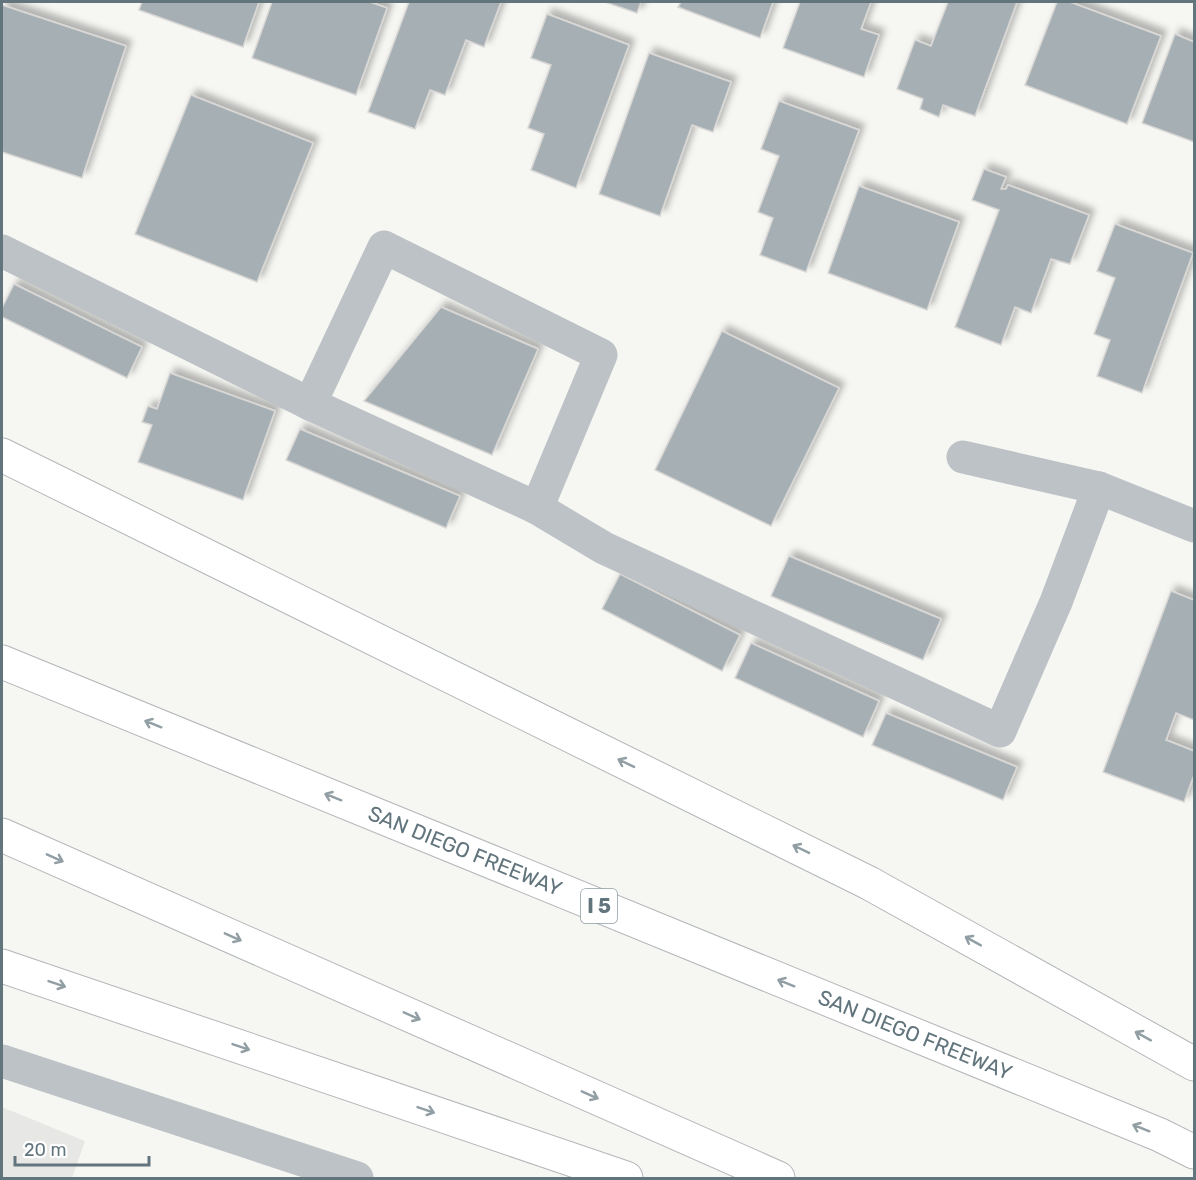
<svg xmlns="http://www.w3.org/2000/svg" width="1196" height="1180" viewBox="0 0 1196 1180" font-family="Rubik,sans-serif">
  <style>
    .built { fill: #e7e7e6 }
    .building { fill: #a6b0b4; stroke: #d8d7d5; stroke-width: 1.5; filter: url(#shadow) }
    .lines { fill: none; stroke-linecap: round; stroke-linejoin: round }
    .highway-casing { stroke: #b2b7b9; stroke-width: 35 }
    .minor { stroke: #bcc2c5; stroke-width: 33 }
    .highway { stroke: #fff; stroke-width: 33 }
    .oneway { stroke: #919ea4 }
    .labels { text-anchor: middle; stroke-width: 6; stroke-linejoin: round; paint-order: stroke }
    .shield { fill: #fff; stroke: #919ea4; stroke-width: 1.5 }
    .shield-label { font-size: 20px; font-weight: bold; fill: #62757d }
    .street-label { font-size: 21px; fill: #62757d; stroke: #fff }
  </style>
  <defs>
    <filter id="shadow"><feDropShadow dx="5.5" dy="-5.5" stdDeviation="3" flood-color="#0004"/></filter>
  </defs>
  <rect width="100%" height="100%" fill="#f6f6f3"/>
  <polygon class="built" points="2,1107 85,1141 72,1178 2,1178"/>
  <g class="building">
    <polygon points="142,2 259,2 243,47 139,10"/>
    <polygon points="272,2 370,2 387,8 356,95 252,58"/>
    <polygon points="409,2 501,2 484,47 466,40 445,95 430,90 415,129 368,112"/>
    <polygon points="605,2 641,2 637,13"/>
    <polygon points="681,2 773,2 760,38 678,7"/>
    <polygon points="800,2 871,2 861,29 879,35 864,77 783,48"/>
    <polygon points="948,2 1017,2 975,116 943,105 939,117 920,109 923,99 897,89 915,40 931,46"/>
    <polygon points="1057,2 1070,2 1161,36 1127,124 1025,85"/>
    <polygon points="2,5 126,46 82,178 2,152"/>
    <polygon points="547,14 629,45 576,188 531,170 544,134 528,128 551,65 531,58"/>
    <polygon points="1175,34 1194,42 1194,142 1142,123"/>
    <polygon points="649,53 731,82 713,132 692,125 660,216 599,194"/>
    <polygon points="191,95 313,143 257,282 135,234"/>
    <polygon points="779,101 859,130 806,272 760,255 773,218 758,212 779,156 761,149"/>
    <polygon points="984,169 1006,177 1001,189 1006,189 1008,185 1089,215 1070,264 1051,259 1031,313 1015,307 1001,345 955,327 999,210 972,200"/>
    <polygon points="859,186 959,222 927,310 828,273"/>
    <polygon points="1115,224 1193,253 1142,393 1097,376 1110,340 1094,334 1115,278 1097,271"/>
    <polygon points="14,284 142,347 127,378 2,317 2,308"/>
    <polygon points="441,307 538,349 492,455 364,401"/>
    <polygon points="722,331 839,388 771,526 655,470"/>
    <polygon points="170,373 275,411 243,500 138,462 152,425 142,422 148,406 157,409"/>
    <polygon points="300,429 460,496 446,528 286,460"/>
    <polygon points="789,556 941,619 923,660 771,596"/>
    <polygon points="620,574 740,635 722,671 602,609"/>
    <polygon points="1171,591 1194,600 1194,720 1176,713 1166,740 1194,751 1194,775 1184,802 1103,772"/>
    <polygon points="751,643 879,701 863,737 735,678"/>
    <polygon points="886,713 1017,767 1003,800 872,745"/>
  </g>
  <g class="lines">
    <g class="highway-casing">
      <g id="highway">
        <polyline points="2,455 869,883 1194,1064"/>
        <polyline points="2,662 1160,1135 1194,1152"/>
        <polyline points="2,835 778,1178"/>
        <polyline points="2,966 626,1178"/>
      </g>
    </g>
    <g class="minor">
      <polyline points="2,251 310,404 384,247 601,355 537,508 604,548 1000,731 1056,602 1099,488"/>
      <polyline points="310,404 537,508"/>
      <polyline points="963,457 1099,488 1194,526"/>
      <polyline points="2,1061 357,1178"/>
    </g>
    <use href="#highway" class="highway"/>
  </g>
  <defs><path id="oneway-shaft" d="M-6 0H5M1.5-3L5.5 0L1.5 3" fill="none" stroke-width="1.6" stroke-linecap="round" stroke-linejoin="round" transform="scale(1.5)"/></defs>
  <g class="oneway">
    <use href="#oneway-shaft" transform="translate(153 724) rotate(-158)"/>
    <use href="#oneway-shaft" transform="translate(626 763) rotate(-154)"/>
    <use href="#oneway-shaft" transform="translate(333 797) rotate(-158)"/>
    <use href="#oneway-shaft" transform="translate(801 849) rotate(-154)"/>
    <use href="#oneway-shaft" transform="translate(55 858) rotate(24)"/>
    <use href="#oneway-shaft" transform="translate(233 937) rotate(24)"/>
    <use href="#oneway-shaft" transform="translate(973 941) rotate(-151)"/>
    <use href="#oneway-shaft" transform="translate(786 983) rotate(-158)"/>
    <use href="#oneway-shaft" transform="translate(57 984) rotate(19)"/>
    <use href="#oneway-shaft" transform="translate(412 1016) rotate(24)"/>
    <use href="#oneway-shaft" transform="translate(1143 1036) rotate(-151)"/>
    <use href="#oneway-shaft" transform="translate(241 1047) rotate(19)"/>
    <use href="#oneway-shaft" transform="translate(590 1095) rotate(24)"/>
    <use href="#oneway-shaft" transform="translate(426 1110) rotate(19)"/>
    <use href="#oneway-shaft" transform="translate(1141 1128) rotate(-158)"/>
  </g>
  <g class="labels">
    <rect class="shield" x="581" y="889" width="36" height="34" rx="4.5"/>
    <g class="shield-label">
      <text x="599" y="913">I 5</text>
    </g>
    <g class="street-label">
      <text transform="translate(465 851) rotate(22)" y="7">SAN DIEGO FREEWAY</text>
      <text transform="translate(915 1035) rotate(22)" y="7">SAN DIEGO FREEWAY</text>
    </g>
  </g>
  <rect width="1196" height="1180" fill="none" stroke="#62757d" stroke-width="6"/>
  <path d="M15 1156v9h134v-9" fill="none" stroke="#62757d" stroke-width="3"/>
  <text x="24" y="1156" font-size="18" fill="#62757d" stroke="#ffffff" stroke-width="4.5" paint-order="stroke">20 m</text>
</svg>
